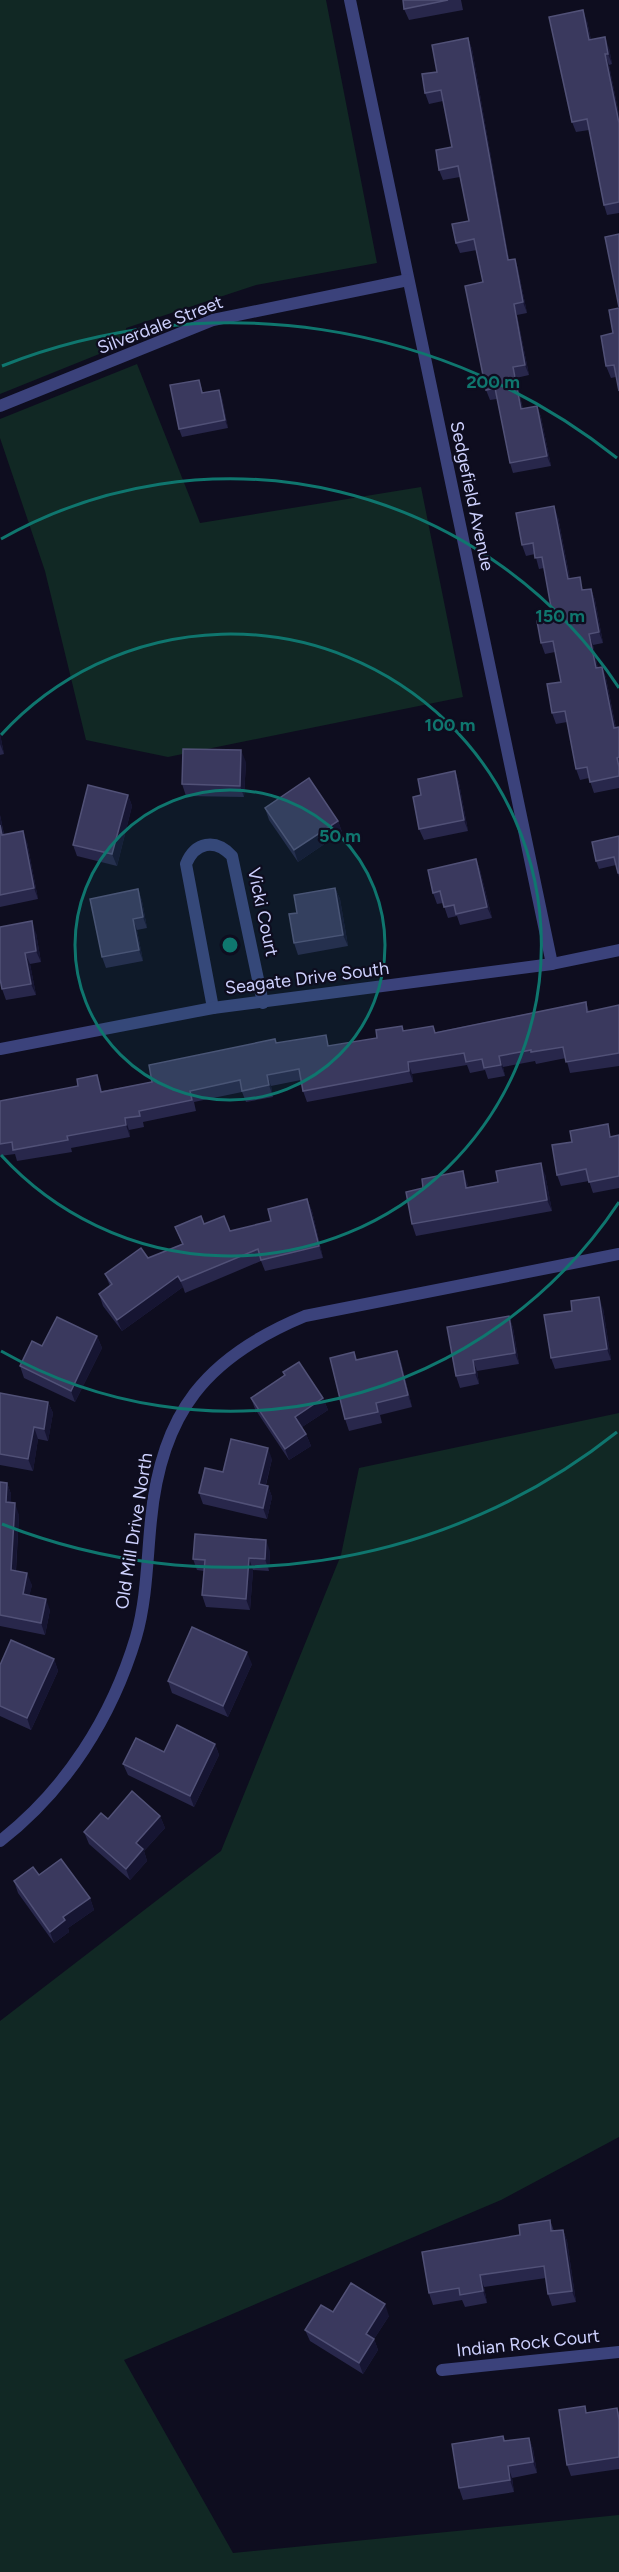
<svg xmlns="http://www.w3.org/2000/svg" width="619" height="2572" viewBox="0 0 619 2572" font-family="Figtree,sans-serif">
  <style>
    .green { fill: #112824 }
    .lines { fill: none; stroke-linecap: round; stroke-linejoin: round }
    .street { stroke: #3b427b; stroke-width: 12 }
    .wall { fill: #28274b }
    .shaded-wall { fill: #161532 }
    .building { fill: #3a395e; stroke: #515177; stroke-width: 1.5 }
    .ring { fill: none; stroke: #0f766e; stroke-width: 3 }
    .labels { text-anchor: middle; stroke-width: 4.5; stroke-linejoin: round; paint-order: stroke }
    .street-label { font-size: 18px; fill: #cdd0fd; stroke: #0e0d1f }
    .centre { fill: #0f766e; stroke: #0e0d1f; stroke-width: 3 }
    .ring-label { font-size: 18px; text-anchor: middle; font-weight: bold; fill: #0f766e; stroke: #0e0d1f; stroke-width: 4.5; stroke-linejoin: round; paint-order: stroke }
  </style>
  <rect width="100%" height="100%" fill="#0e0d1f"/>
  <g class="green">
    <polygon points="0,0 326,0 377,263 256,285 126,328 129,342 0,394"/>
    <polygon points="137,364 200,523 421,487 463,697 168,757 86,740 45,571 0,438 0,419"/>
    <polygon points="619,1413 619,2137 501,2200 124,2360 233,2553 619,2515 619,2572 0,2572 0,2021 221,1851 341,1555 359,1468"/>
  </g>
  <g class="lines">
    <g class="street">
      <polyline points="350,0 552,964"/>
      <polyline points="0,406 213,320 408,280"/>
      <path d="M213,1008l-27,-144c9,-22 29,-26 46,-8l31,147"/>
      <polyline points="0,1049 213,1008 552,964 619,950"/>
      <path d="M0,1841c66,-51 112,-124 136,-204 11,-38 11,-79 15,-117 10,-107 55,-163 154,-204l314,-62"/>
      <polyline points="442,2370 619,2352"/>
    </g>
  </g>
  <g class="wall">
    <polygon points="403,0 461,0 463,10 409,20 404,9"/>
    <polygon points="587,21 591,40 609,48 612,64 609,65 619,115 619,213 607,215 604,205 589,130 576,132 572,122"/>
    <polygon points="468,38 472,49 509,260 515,259 518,269 527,313 517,315 529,375 516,378 523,409 537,406 541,417 551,466 513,473 510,463 497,399 490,400 486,390 483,282 477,250 460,253 456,243 469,221 460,177 443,180 439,170 452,147 443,101 429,104 425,93 437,72"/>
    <polygon points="613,333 616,377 611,378 606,366"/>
    <polygon points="199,380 203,393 219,390 222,398 228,428 182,437 179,429"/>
    <polygon points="558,517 570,579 584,590 591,589 595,600 603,643 593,645 598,668 602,667 606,678 616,728 619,727 619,788 594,793 589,778 580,780 576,769 567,722 556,724 552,713 561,682 555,652 545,654 541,643 553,618 544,568 539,569 535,554 526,556 522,545"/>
    <polygon points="0,734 4,754 0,755"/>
    <polygon points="246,762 244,797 186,796 182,784"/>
    <polygon points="455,771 459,783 468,831 424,840 419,829 421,795"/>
    <polygon points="128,795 132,806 117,866 77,856 73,845"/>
    <polygon points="265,808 338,821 342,832 298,862 269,820"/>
    <polygon points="0,815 4,834 27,842 38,899 0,907"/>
    <polygon points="619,836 619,877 616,865 599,869 596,861"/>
    <polygon points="476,859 480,870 492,918 460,925 457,916 448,918 443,903 437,904 433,893"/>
    <polygon points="335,888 340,899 348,946 298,955 294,943 297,913"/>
    <polygon points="138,889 142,901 147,928 137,930 143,961 106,968 102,957"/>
    <polygon points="36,933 41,962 30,964 36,995 6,1000 2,989"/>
    <polygon points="586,1002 589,1012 619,1005 619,1066 570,1073 566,1058 536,1064 535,1061 503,1067 505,1076 488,1079 485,1070 470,1073 467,1065 412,1074 413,1082 307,1102 303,1091 301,1080 271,1086 273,1097 246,1102 242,1092 194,1102 196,1111 143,1122 144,1127 129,1130 130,1137 71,1148 72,1152 17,1161 15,1154 0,1156 0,1101 78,1086 97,1075 102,1091 152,1082 276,1043 330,1046 377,1038 404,1031 436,1032"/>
    <polygon points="619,1135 619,1188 593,1193 589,1181 561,1186 557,1175 572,1142"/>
    <polygon points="545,1174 552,1211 416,1236 412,1224 467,1182 468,1187"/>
    <polygon points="307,1199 312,1211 323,1258 265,1271 261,1261 185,1293 183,1287 122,1331 103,1306 99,1294 110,1286 105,1274 148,1258 182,1244 175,1227 204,1224 230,1231 271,1221"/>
    <polygon points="603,1308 611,1360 555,1369 551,1358 572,1311"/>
    <polygon points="509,1316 513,1328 519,1364 477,1371 479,1384 460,1388 456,1376"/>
    <polygon points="97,1336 102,1348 75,1402 24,1378 20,1366 42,1346"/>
    <polygon points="397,1351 401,1362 412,1407 380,1415 382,1423 349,1431 345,1419 354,1352 357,1360"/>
    <polygon points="283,1372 323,1398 328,1410 302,1427 306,1434 311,1446 289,1460 255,1409 251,1398 285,1376"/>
    <polygon points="0,1393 48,1402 53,1413 48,1441 38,1439 33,1471 0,1465"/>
    <polygon points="272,1459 266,1485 268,1486 272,1497 267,1519 203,1504 199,1493 223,1472"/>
    <polygon points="0,1482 7,1483 11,1494 10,1503 19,1515 16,1571 32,1585 29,1596 50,1610 45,1635 0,1626"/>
    <polygon points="270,1551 269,1571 253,1570 250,1610 206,1607 202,1595 204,1571 197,1570 193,1559"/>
    <polygon points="54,1659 58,1671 31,1730 0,1716 0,1665"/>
    <polygon points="252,1664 228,1717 172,1693 168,1681"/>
    <polygon points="215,1744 219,1755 194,1807 128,1775 123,1764 164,1752"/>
    <polygon points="160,1816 165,1828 144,1851 147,1861 130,1880 89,1844 84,1832"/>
    <polygon points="39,1875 90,1898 94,1910 68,1928 69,1932 54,1943 18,1893 14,1881"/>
    <polygon points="550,2220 554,2231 563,2230 567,2241 576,2302 552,2306 548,2294 546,2278 484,2287 487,2303 465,2307 462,2300 433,2305 429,2293 520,2235"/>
    <polygon points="333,2312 389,2316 374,2339 378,2350 363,2374 310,2341 305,2330"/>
    <polygon points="617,2408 619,2413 619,2469 571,2476 567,2465 588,2413"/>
    <polygon points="503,2436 505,2441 529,2438 533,2449 537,2473 512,2478 514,2492 463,2500 459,2488"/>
  </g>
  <g class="shaded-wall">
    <polygon points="583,10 587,21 593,51 589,40"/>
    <polygon points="605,37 609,48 612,64 608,54"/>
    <polygon points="468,38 472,49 511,270 508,260"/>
    <polygon points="605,54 609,65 619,115 619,123"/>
    <polygon points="515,259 518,269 527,313 523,302"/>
    <polygon points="514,304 517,315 529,375 525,365"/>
    <polygon points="513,367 516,378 525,420 521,409"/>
    <polygon points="219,390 222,398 228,428 225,420"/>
    <polygon points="537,406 541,417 551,466 547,456"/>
    <polygon points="554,506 558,517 572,590 568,579"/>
    <polygon points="591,589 595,600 603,643 599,632"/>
    <polygon points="589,634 593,645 600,679 596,668"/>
    <polygon points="602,667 606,678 618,739 614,728"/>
    <polygon points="0,734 4,754 0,744"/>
    <polygon points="241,750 246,762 244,797 240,786"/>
    <polygon points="455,771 459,783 468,831 464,820"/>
    <polygon points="128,795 132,806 117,866 112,854"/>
    <polygon points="0,815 6,846 2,835 0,825"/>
    <polygon points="338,821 342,832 298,862 294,850"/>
    <polygon points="23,831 27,842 38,899 34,888"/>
    <polygon points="476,859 480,870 492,918 487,907"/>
    <polygon points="335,888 340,899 348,946 343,935"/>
    <polygon points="138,889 142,901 147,928 143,917"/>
    <polygon points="133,919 137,930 143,961 139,950"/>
    <polygon points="32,921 36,933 41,962 36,951"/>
    <polygon points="25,953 30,964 36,995 31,984"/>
    <polygon points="499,1056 503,1067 505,1076 501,1065"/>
    <polygon points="408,1062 412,1074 413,1082 409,1071"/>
    <polygon points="97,1075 101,1086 105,1103 101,1092"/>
    <polygon points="267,1075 271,1086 273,1097 269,1085"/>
    <polygon points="125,1118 129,1130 130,1137 126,1125"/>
    <polygon points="541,1163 545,1174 552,1211 547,1200"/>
    <polygon points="463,1171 467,1182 471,1199 466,1188"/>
    <polygon points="307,1199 312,1211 323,1258 319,1246"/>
    <polygon points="178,1276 183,1287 122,1331 117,1320"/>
    <polygon points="599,1297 603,1308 611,1360 607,1349"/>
    <polygon points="509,1316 513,1328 519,1364 515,1353"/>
    <polygon points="97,1336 102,1348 75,1402 71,1391"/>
    <polygon points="397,1351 401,1362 412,1407 408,1395"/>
    <polygon points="473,1360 477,1371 479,1384 475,1373"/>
    <polygon points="323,1398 328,1410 299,1429 295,1417"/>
    <polygon points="48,1402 53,1413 48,1441 44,1429"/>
    <polygon points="34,1427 38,1439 33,1471 28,1459"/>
    <polygon points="306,1434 311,1446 289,1460 285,1449"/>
    <polygon points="268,1448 272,1459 263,1495 259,1484"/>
    <polygon points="7,1483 11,1494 10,1514 6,1502"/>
    <polygon points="268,1486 272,1497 267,1519 263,1508"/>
    <polygon points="15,1503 19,1515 15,1581 11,1570"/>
    <polygon points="266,1540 270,1551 269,1571 265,1559"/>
    <polygon points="249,1558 253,1570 250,1610 246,1599"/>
    <polygon points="27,1573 32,1585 27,1606 23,1594"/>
    <polygon points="46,1599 50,1610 45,1635 41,1623"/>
    <polygon points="247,1652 252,1664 228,1717 223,1706"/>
    <polygon points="54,1659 58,1671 31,1730 27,1718"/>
    <polygon points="215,1744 219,1755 194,1807 190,1796"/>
    <polygon points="160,1816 165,1828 144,1851 147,1861 130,1880 126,1869 136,1843"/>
    <polygon points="90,1898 94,1910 68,1928 69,1932 54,1943 50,1932 63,1917"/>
    <polygon points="563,2230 567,2241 576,2302 572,2291"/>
    <polygon points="480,2275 484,2287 487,2303 483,2291"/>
    <polygon points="385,2304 389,2316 374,2339 378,2350 363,2374 359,2363 366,2334"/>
    <polygon points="529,2438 533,2449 537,2473 533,2462"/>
    <polygon points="508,2466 512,2478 514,2492 510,2480"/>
  </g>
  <g class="building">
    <polygon points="403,0 448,0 404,9"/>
    <polygon points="583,10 589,40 605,37 608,54 605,54 619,123 619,202 604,205 587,119 572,122 549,17"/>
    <polygon points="468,38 508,260 515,259 523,302 514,304 525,365 513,367 521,409 537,406 547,456 510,463 495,388 486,390 465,286 483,282 474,239 456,243 452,224 469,221 458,166 439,170 436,150 452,147 441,90 425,93 422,74 437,72 432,45"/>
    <polygon points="619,234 619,307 605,237"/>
    <polygon points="619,308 619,391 614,365 606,366 601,336 613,333 609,310"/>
    <polygon points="199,380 202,393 219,390 225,420 179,429 170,385"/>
    <polygon points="554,506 568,579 580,577 582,590 591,589 599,632 589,634 596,668 602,667 614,728 619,727 619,757 617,758 619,767 619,776 590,782 587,767 576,769 565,711 552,713 547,684 561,682 553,641 541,643 537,621 553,618 542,557 535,558 533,543 522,545 516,513"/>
    <polygon points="183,749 241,750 240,786 182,784"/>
    <polygon points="455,771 464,820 419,829 413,797 421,795 418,779"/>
    <polygon points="309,778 338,821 294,850 265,808"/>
    <polygon points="88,785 128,795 112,854 73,845"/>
    <polygon points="0,825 2,835 23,831 34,888 0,895"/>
    <polygon points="619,836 619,873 618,873 614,857 596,861 592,842"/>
    <polygon points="476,859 487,907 456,914 454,905 444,907 440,891 433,893 428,870"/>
    <polygon points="335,888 343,935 294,943 289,914 297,913 294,895"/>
    <polygon points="138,889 143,917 133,919 139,950 102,957 90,899"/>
    <polygon points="32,921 36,951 25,953 31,984 2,989 0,979 0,927"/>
    <polygon points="586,1002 587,1012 619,1005 619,1053 566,1062 563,1047 531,1052 531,1050 499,1056 501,1065 484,1068 482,1059 466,1062 464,1053 408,1062 409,1071 303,1091 299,1069 267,1075 269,1085 242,1091 240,1080 190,1091 192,1100 139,1111 140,1116 125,1118 126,1125 67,1136 68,1140 13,1150 12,1142 0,1144 0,1101 78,1086 77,1079 97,1075 101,1092 152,1082 149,1065 275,1039 276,1043 326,1035 328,1046 377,1038 376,1030 402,1026 403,1031 433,1026 435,1033"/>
    <polygon points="608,1124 610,1137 619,1135 619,1176 589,1182 586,1169 557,1175 552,1145 572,1142 570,1131"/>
    <polygon points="541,1163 547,1200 412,1224 406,1192 423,1188 422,1179 463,1171 466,1188 498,1182 496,1171"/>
    <polygon points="307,1199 319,1246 261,1260 258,1249 181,1281 178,1276 117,1320 99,1294 112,1284 105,1274 141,1248 148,1258 183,1244 175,1227 201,1216 204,1224 224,1216 230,1231 271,1221 268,1209"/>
    <polygon points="599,1297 607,1349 551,1358 544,1315 572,1311 571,1301"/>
    <polygon points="509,1316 515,1353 473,1360 475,1373 456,1376 447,1327"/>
    <polygon points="57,1317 97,1336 71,1391 20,1366 32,1341 42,1346"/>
    <polygon points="397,1351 408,1395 376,1403 378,1412 345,1419 330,1358 354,1352 356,1360"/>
    <polygon points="299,1362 323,1398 295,1417 306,1434 285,1449 251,1398 285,1375 283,1372"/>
    <polygon points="0,1393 48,1402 44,1429 34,1427 28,1459 0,1454"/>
    <polygon points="231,1439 268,1448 259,1484 268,1486 263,1508 199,1493 205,1468 223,1472"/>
    <polygon points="0,1482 7,1483 6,1502 15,1503 11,1570 27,1573 23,1594 46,1599 41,1623 0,1615"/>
    <polygon points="195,1534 266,1540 265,1559 249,1558 246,1599 202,1595 205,1560 193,1559"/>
    <polygon points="192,1627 247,1652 223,1706 168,1681"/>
    <polygon points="11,1640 54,1659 27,1718 0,1706 0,1665"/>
    <polygon points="177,1725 215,1744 190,1796 123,1764 136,1738 164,1752"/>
    <polygon points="132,1791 160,1816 136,1843 143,1849 126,1869 84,1832 101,1813 108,1819"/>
    <polygon points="61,1859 90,1898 63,1917 65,1920 50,1932 14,1881 33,1867 39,1875"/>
    <polygon points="550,2220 551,2231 563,2230 572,2291 548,2294 544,2266 480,2275 483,2291 460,2295 459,2288 429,2293 422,2252 520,2235 519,2225"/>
    <polygon points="351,2283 385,2304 366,2334 374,2339 359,2363 305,2330 321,2305 333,2312"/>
    <polygon points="585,2406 586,2413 617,2408 619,2420 619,2457 567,2465 559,2410"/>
    <polygon points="503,2436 504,2441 529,2438 533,2462 508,2466 510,2480 459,2488 452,2444"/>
  </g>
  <circle cx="230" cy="945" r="155" fill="#0f766e" fill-opacity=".12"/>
  <g class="ring">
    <circle cx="230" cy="945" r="155"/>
    <path d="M1 735A311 311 0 1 1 1 1155"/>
    <path d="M619 1202A466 466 0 0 1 1 1351M1 539A466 466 0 0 1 619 688"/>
    <path d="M617 1432A622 622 0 0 1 2 1524M2 366A622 622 0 0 1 617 458"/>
  </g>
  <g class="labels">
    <g class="street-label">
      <text transform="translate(160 325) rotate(-21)" y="6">Silverdale Street</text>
      <text transform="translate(472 496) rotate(78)" y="6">Sedgefield Avenue</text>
      <text transform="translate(263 912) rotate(78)" y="6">Vicki Court</text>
      <text transform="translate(307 978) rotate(-7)" y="6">Seagate Drive South</text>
      <text transform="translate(134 1531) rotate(-81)" y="6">Old Mill Drive North</text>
      <text transform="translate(528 2343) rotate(-6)" y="6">Indian Rock Court</text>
    </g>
  </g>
  <circle cx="230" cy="945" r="9" class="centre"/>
  <g class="ring-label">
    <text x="493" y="388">200 m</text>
    <text x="560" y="622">150 m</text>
    <text x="450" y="731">100 m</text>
    <text x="340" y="842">50 m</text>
  </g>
</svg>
